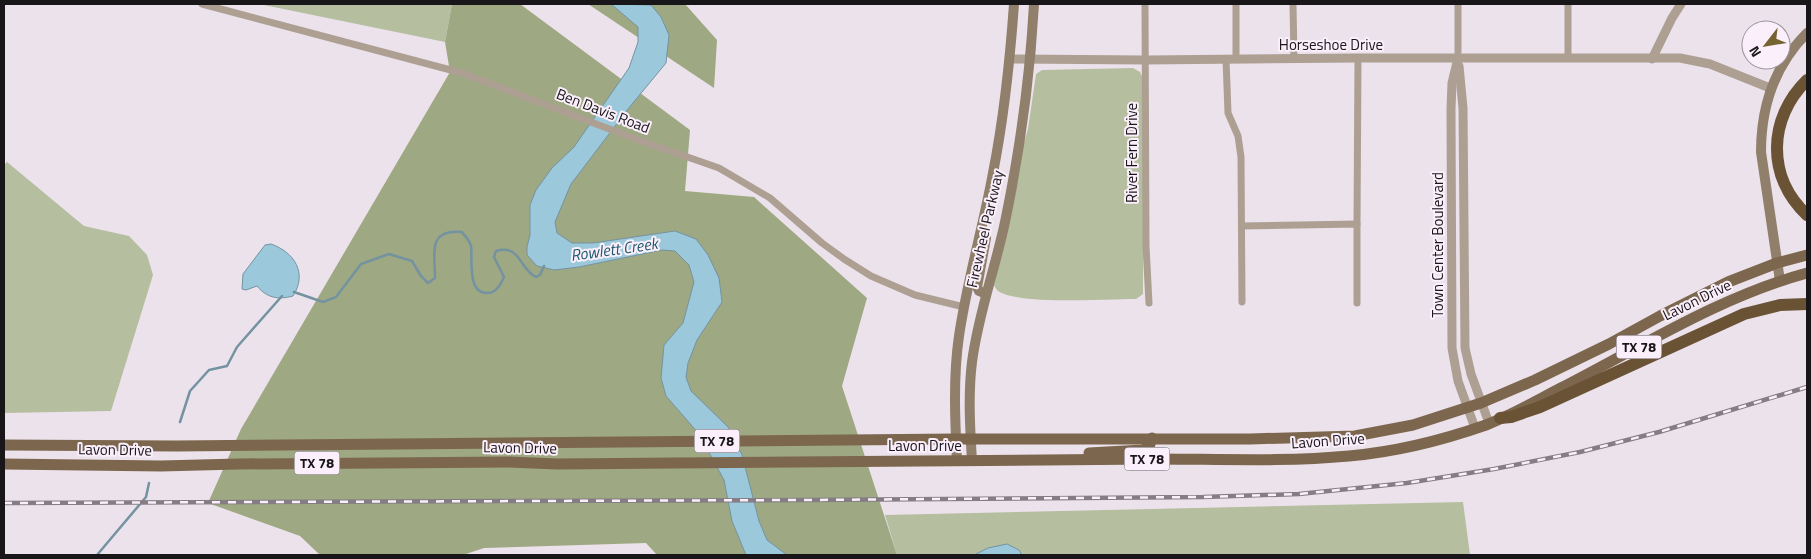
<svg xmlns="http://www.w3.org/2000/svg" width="1811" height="559" viewBox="0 0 1811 559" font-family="'Titillium Web',sans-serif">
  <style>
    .green { fill: #b5be9f }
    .forest { fill: #9ea882 }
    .water { fill: #9bc9db; stroke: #7493a1 }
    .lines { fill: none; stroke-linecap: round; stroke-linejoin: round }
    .stream { stroke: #7493a1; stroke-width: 2.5 }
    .minor { stroke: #ada093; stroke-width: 7 }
    .tertiary { stroke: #ada093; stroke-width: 9 }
    .secondary { stroke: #907f6a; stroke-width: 10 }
    .primary { stroke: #7c674e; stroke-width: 11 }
    .motorway { stroke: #6a5235; stroke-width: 12 }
    .rail-casing { stroke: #847d84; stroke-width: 4.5 }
    .rail { stroke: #faeffa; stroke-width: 2.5; stroke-dasharray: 8; stroke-linecap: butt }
    .labels { text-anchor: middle; stroke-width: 4; stroke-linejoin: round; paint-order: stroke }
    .shield { fill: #faeffa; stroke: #5c575c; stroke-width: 1 }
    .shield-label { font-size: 14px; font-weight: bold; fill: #191619 }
    .street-label { font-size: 15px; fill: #191619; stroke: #faeffa }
    .water-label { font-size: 16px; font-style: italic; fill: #1e586c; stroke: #faeffa }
  </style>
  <rect width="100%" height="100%" fill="#ece2ec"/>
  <g class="green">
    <polygon points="259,4 452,4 445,42"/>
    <path d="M1133,68l7,4 3,7v215l-7,5c-28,0 -117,6 -138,-8 -2,-2 -3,-4 -4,-6l25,-125 9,-31 8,-55 6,-4z"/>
    <polygon points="7,162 84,226 129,236 147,255 153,275 111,411 4,413 4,165"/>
    <polygon points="1463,502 1470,555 897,555 885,515"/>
  </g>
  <g class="forest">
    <polygon points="452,4 520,4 690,130 685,191 754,197 867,298 842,386 897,555 657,555 646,543 484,548 463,555 320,555 300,536 208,503 241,429 450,72 445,42"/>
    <polygon points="588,4 685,4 717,40 714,88"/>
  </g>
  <g class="water">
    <polygon points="611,4 651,5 661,17 669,35 666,63 628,109 571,184 555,222 557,233 572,243 593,243 675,231 696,239 708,255 719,278 722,302 697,340 688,363 686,377 691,391 728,427 742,455 759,521 767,540 787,555 746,555 732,521 724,480 699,434 666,396 661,378 664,345 683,323 694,282 689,265 675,251 662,250 579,267 554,270 537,266 527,255 527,247 530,235 530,205 536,190 552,168 574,147 629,68 638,42 638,27"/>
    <path d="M271,244c23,8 37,29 22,52 -15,4 -26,2 -36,-10l-11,4 -4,-1 1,-15 3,-4 19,-25z"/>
    <polygon points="1007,544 1019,550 1022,555 974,555 988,548"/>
  </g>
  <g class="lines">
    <g class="stream">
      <path d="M294,292l29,10 13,-5 25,-33 28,-10 23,7 9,15 7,7 7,-5c0,-25 -8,-49 27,-46 3,4 8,9 9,14 2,11 -5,48 17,47 8,0 13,-9 16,-16l-10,-20 2,-6c25,-7 23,18 40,26l4,-2 4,-9"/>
      <polyline points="180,422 190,391 209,370 227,366 237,347 282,296"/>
      <polyline points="97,555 146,497 149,483"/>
    </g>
    <g class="minor">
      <polyline points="202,4 462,73 633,138 719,168 770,198 822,243 844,259 871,276 915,295 964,307"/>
      <polyline points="1145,4 1146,246 1149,303"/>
      <polyline points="1236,4 1236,59"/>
      <polyline points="1293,4 1294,59"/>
      <polyline points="1458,4 1458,58"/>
      <polyline points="1568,4 1568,57"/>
      <polyline points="1226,59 1228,113 1238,136 1241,157 1242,302"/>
      <polyline points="1357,224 1358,58"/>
      <polyline points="1242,226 1357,224 1357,303"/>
    </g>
    <g class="tertiary">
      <polyline points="1458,58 1452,83 1451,109 1452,348 1458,381 1475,428"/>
      <polyline points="1010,59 1146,60 1358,58 1680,58 1710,64 1770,88"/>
      <polyline points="1652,59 1672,18 1681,4"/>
      <polyline points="1459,66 1463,108 1465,348 1471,374 1489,423"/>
    </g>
    <g class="secondary">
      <polyline points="986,238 977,287 979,291 986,294"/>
      <path d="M1780,281l-19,-129c0,-45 13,-86 46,-119"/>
      <path d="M957,461c-2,-41 -4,-84 2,-125 8,-55 24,-108 34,-163 11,-56 17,-113 21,-169"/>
      <path d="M972,461c-2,-32 -4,-67 0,-99 6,-47 23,-93 33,-140 15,-72 25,-145 29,-218"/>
    </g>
    <g class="primary">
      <polyline points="4,445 176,446 956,439 1250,439 1355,436 1413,425 1481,403 1535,380 1609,344 1660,316 1728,282 1777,263 1807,255"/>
      <polyline points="1089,453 1143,450 1149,447 1152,438"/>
      <path d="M4,464l157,2 77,-2 271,-2 48,2 596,-5c65,0 131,3 196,-3 46,-4 94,-16 137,-31 26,-10 50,-24 75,-37 80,-41 158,-91 246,-115"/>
    </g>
    <g class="motorway">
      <path d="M1807,80c-39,38 -41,97 0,135"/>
      <polyline points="1500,418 1511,417 1540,407 1744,314 1780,305 1807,304"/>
    </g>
    <g class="rail-casing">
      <polyline id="rail" points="4,503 805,500 1203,497 1299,494 1407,483 1494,469 1580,452 1659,432 1807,387"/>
    </g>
    <use href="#rail" class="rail"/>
  </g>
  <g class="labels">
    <g class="shield">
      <rect x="1616.5" y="335.5" width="45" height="23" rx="4"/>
      <rect x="694.5" y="429.5" width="45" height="23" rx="4"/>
      <rect x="1124.5" y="447.5" width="45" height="23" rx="4"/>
      <rect x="294.5" y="451.5" width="45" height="23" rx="4"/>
    </g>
    <g class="shield-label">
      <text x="1639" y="352">TX 78</text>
      <text x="717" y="446">TX 78</text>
      <text x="1147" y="464">TX 78</text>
      <text x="317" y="468">TX 78</text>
    </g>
    <g class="street-label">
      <text x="1331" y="50">Horseshoe Drive</text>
      <text transform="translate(603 111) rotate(21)" y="5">Ben Davis Road</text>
      <text transform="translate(1132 153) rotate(-90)" y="5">River Fern Drive</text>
      <text transform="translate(985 229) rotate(-77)" y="5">Firewheel Parkway</text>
      <text transform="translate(1438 245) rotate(-90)" y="5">Town Center Boulevard</text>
      <text transform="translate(1697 300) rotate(-26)" y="5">Lavon Drive</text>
      <text transform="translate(1328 441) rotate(-4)" y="5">Lavon Drive</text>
      <text x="925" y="451">Lavon Drive</text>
      <text transform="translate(520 448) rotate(1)" y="5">Lavon Drive</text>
      <text transform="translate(115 450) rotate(1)" y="5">Lavon Drive</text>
    </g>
    <g class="water-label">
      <text transform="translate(614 249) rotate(-8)" y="6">Rowlett Creek</text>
    </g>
  </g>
  <rect width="1811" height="559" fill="none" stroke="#191619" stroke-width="10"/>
  <g transform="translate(1766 45) rotate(239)"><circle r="24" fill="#faeffa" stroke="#a098a0"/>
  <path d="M0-4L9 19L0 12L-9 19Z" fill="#756331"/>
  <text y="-8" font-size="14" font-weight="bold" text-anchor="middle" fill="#191619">N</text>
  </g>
</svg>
